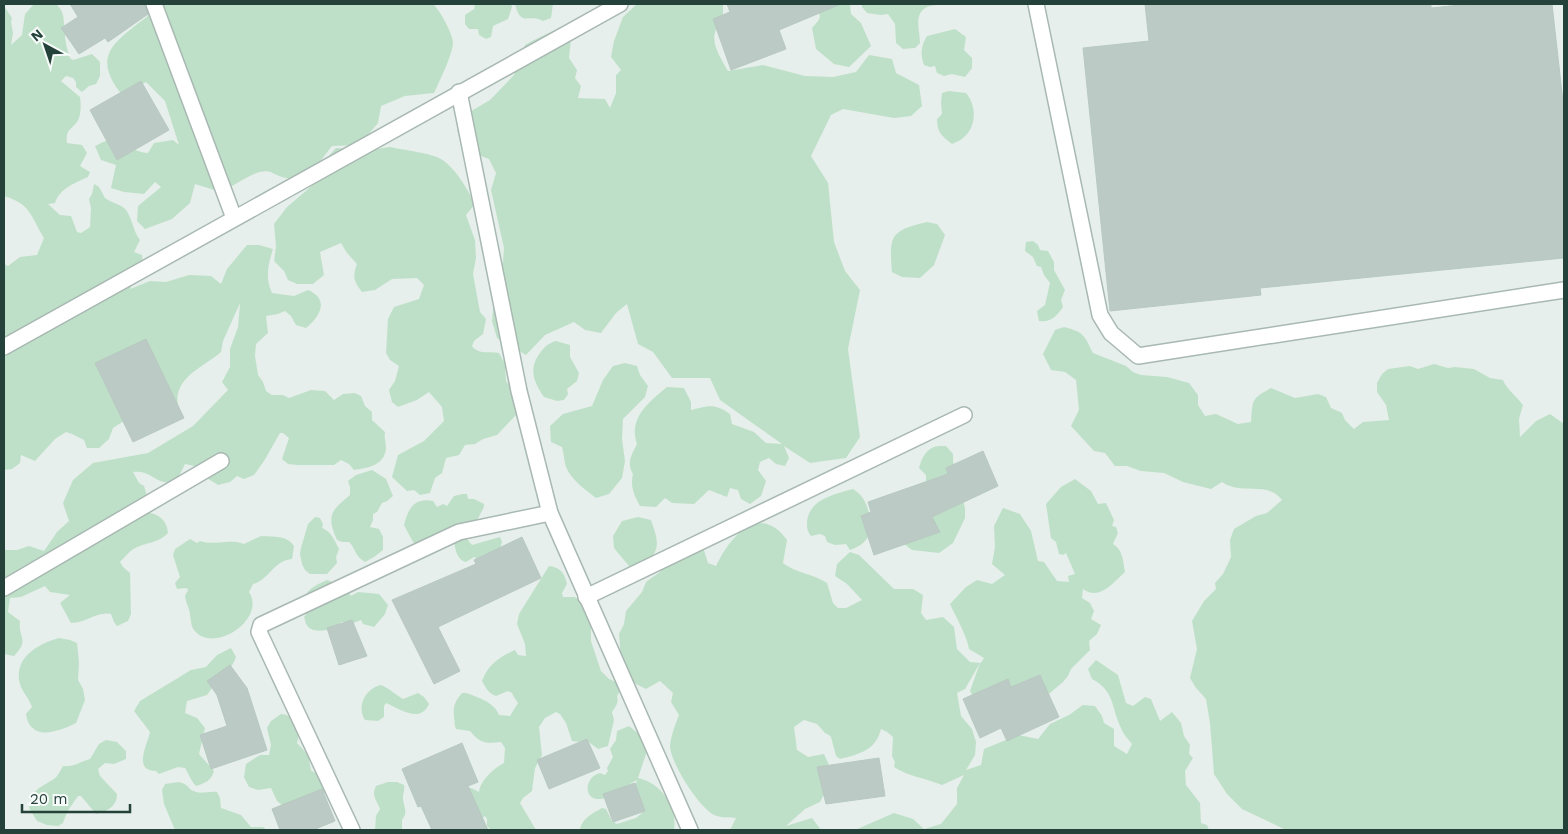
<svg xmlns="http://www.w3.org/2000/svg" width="1568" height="834" viewBox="0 0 1568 834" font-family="'Work Sans',sans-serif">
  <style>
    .green { fill: #bfe0c8 }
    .building { fill: #bbcac4; stroke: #b8c9c2 }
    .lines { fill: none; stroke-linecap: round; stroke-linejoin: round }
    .minor-casing { stroke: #a8b8b2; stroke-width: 18 }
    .minor { stroke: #fff; stroke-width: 15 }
  </style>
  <rect width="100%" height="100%" fill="#e6efeb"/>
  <g class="green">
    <path d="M34,4h22c10,9 7,18 9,31 0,6 3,18 5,23l3,2 19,-6 8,8v14l-4,8 -7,2 -7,6 -6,-5v-5l-3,-4 -7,-2 -5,5 19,16c1,7 1,15 -1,21 -5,12 -14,9 -12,25l15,2 5,8 -7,13 10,6 -2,5c-13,6 -28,11 -33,26l-7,1 12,11 11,1 6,16 4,1 9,-6 1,-19 -2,-9 3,-5 2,-10 5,3 6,11c7,5 16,6 21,12 7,10 7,21 14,30l-6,12 8,3 1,9 -13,25 20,-8 16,1 23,-7 22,1 10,8 6,-15 20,-24h12l14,4c-5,16 -8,29 -1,44l22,3 14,-6c22,9 12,27 -2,38l-10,-3 -5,-9 -6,-5 -7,3 -12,2 2,17 -12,11 -1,12 3,19 5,7 3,9 6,4h11l6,3 22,-8 14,1 9,9 9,-6 12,-1 6,3 4,10 7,6v8l13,12c-1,6 1,10 1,16 -1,17 -18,20 -32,22l-5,-6 -8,-4 -7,5h-37l-9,-1 -6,-5 7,-21 -6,-5h-3l-16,28 -10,14 -10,4 -7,-3 -7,6 -12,3 -24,-15v-4l-9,-2 -9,18c-22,4 -22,-12 -43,-10l6,11 5,3 3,10 -5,9 4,7c13,2 21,8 22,21 -10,11 -24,9 -36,17 -4,3 -8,8 -12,12l3,5 7,6 1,41 -3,7 -11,5 -3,-4 -3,-8c-15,-3 -24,9 -40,9l-11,-20 10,-8 -20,-3 -5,-6 -24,11 -11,1 -2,14 12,9c-2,18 10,18 -6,35l-10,-2v-104h13l12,-4 15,5 13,-19 12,-11 -6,-18 10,-23 20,-17 55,-10 45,-27 35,-36 -6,-8 8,-15v-18l8,-22 2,-24 -17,38 -2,11c-18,16 -48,25 -43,54l-45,9 -20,13 -4,11 -10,9h-12l-3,-8 -12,-6 -6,-2 -11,7 -20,22 -14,-6 -1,8 -8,6 -8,1v-206l4,2 12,-9 17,-2 7,-17c-14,-23 -13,-34 -40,-42v-190l8,12 -1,4 2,11 -2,12 11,-10 3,-21z"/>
    <path d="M143,4h290c7,6 19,29 20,38 0,12 -14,40 -19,51l-29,3 -24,10 -3,17 -19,22 -27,1c-16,19 -24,40 -53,30 -8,-3 -8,-6 -19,-4 -9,2 -29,15 -39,20l-26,-8 -5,19 -18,16 -27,10 -8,-8 1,-15 23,-19 -6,-5 -11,12 -20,-2 -13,-4 5,-23 -15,-5 -6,-14c3,-1 7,-4 11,-5 9,-2 29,12 42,12l6,-10 19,-3 6,5 -14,-44 -19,-19 -23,14c-34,-41 -7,-55 25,-80z"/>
    <polygon points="475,4 511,4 512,7 508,19 493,26 491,37 486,39 479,35 478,29 469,29 465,24 465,15 474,9"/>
    <path d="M515,4h38l-2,14 -8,3c-15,-8 -22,7 -28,-17z"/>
    <path d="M637,4h86v17c-18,15 -4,34 5,50l35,-6 42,11 28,1 23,-5 13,-17 23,4 4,14 23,12 3,21 -11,10 -17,2 -51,-9 -12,6 -20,41 17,27 6,59 11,29 15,19 -12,59 12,88 -14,21 -36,5 -26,-17 5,12 -4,8 -9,-2 -7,-6 -9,4 -2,8 8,11 -5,15 -11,8 -9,-5 -3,-9 -8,-2 -3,9 -18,-7 -15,14 -22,-1 -7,-5 -9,9 -16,-1c-6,-11 -10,-20 -7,-32 -7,-11 -1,-20 4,-30 -9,-26 12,-42 30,-57l17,1 7,14v8c18,-4 23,-7 39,4l2,10 22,8 12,11 16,1 -62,-44 -10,-22h-38l-19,-26 -15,-8 -11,-40 -11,9 -15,20 -16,-3 -11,-8 -29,13 -19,20 -29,-17 -5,-17 4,-45 7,-14 1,-14 -13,-58 5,-17 -7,-14 -24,-9 -8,-20 6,-14 27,-16 24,-25 11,-30 7,-4 23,-11 16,9 -2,19 8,12 -2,8 6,8 -3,12 27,1 5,9 6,-15v-18l5,-5 -10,-13 3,-16 9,-24z"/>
    <path d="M817,4h33l1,10 10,9 10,23 -22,21 -15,-3 -18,-15 -4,-21c9,-10 10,-10 4,-22z"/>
    <path d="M862,4h77c-4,2 -8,1 -12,3 -14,7 -7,23 -7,36l-5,5 -12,1 -7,-6 -1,-19 -7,-10 -7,1 -14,-2 -5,-6z"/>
    <path d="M955,29l11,8 -2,13 8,8v10l-7,9 -13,-3 -8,2 -7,-3 -2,-7 -5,1 -6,-2c-4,-11 -3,-19 3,-29z"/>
    <path d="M949,91l17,2c11,13 11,34 -3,45 -3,3 -8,4 -11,6 -10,-8 -15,-11 -15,-25l5,-5 -1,-12 1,-9z"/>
    <path d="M390,147c13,3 39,6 49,11 15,7 29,32 36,46l-9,11 9,25 1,18 -3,16 7,38 6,7 -3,15 -9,7 -2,5c6,9 18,5 27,7l6,11 1,17 7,10 3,24 -19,20 -14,4 -8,5 -10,1 -6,10 -13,3 -4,15 -7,5 -5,15 -10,2 -6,-5 -7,1 -15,-14 6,-22 26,-14 20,-20 -2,-14 -13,-15 -12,8 -19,7 -6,-5 -3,-12 6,-9 4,-15 -9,-6 -4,-7 2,-34 6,-12 25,-8 5,-14 -7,-7 -25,1 -17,11 -13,2c-8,-11 -10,-15 -5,-28l-10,-11 -6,-10 -21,9 4,23 -11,9h-16l-9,-4 -4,-9 -10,-10 2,-15 -2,-22 13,-17 27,-23 5,-17 17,-19 33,2z"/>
    <path d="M927,222l10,2 8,11 -11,30 -14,13 -18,-1 -10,-5c-3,-37 -2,-41 35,-50z"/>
    <path d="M1033,241l5,4 2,5 8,1 6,11v8l11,20 -4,10 2,7c-6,9 -13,16 -24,14l-2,-10 8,-6 5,-22 -6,-8 -3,-8 -4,-1 -4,-9 -8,-6 1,-9z"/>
    <path d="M1064,327c20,5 20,8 29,26l33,13 7,6 8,3 26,2 22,6 9,12v10l7,11 11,-2 22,10 13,-2c2,-23 0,-23 20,-34l24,10 23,-4 8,3 5,11 11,5 3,7 9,9 9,-7 26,-2 -3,-15 -9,-13v-9l5,-9 6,-5 22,-3 8,3 16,-5 14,4 7,-1 19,2 16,9 13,2c2,7 14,17 20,25l-4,14 1,18 16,-16 14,-7 14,10v406h-278l-44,-21 -15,-15 -13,-20 -4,-51 -4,-24 -10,-11 -6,-10 7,-29 -5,-28 12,-20 12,-12 -1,-6 8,-9 8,-17 -1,-17 4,-11 22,-13 11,-3 15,-13c-14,-17 -31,-8 -49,-13 -4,-1 -8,-3 -11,-5l-11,7 -28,-7 -19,-9 -23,-2 -14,-5h-12l-10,-13 -11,-2 -23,-25 8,-16 -3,-30 -11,-8 -14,-2 -8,-16 12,-24z"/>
    <path d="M556,341l14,4v12l9,16 -2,8 -10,8 1,5 -4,6 -7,1 -13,-4c-10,-15 -16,-28 -4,-44 4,-6 9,-10 16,-12z"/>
    <path d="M625,363l12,3 3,9 8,11 -3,11 -22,22 -1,20 3,22 -3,17 -13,16 -13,4c-11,-9 -24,-17 -30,-31 -2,-6 -2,-13 -4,-20l-11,-5 -1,-16 13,-12 29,-8 11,-26 10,-14z"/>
    <path d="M939,446h7l7,8v7l12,47v10l-12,25 -14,10 -27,-3 -8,-6 20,-61 2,-2v-6l-7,-7c3,-11 8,-21 20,-22z"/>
    <path d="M372,470l14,9 7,17 -6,5 -5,2 -5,9 -4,2v6l-3,7 9,2 4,8v13l-9,7 -9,5c-11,-7 -9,-13 -16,-20h-7l-5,-2c-11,-25 -6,-29 13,-45v-8l-2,-6 8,-6z"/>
    <path d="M1075,479l16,12 7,13 8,-1 8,17 -2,6 4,1 2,6 -5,11c10,6 10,17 12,28 -12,11 -26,29 -42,17l-1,9 8,5 4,8 -3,8 10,6 -4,9 -8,7 1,9 -19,19 -3,7 -5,6 -19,16h-70l-4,-7 10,-28 -15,26 -8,4 4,23 11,13 4,13 -1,13 -9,15 15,-5 3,-16 34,-14 20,4 12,-15 19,-9 14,-10 12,1 7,10 2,7 10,6v17l13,8 5,-10c-4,-5 -9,-10 -11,-16 -10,-21 -6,-37 -29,-49l-4,-10 8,-9 22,15 8,28 7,3 12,-9 6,2 9,22 12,-9 9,11 3,13 6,9 -1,9 4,4 -8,13 1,14 14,18 1,20 6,2 2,5h-354l39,-17 19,6 11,10 17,-5 16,-20v-16l7,-13 -22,10c-16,-7 -33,-8 -48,-18l1,-5 -3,-6 1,-19 -6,-5 -6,-3c-5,21 -21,25 -41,30l-4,-3 -5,-19 -2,-2 -4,-2 -8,-9 -13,-4 -10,7 3,23 11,7 16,-3 10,22 -14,26 -15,7 -19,17 26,-8 9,12h-91l6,-12c-6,-1 -14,0 -19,-2 -16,-4 -47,-54 -47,-70 1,-10 5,-21 9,-31l-8,-13 2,-9 -13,-12 -14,8 -10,-5 -9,-8 -6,-15 -2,-27 5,-10 2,-13 16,-19 4,-10 14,-10 5,-9 37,-19 6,19 8,3c14,-30 44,-64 71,-26l-4,23c12,10 31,11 44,20l6,20 5,5h8l16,-8 -15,-16 -12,-8 2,-12 13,-12 9,3 35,34h19l10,6 -2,18 5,7 17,-3 11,10 3,22 13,13 11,1 3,-5 -15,-9c-2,-13 -13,-32 -19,-45l16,-17 11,-7 15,4 13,-9 -13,-11 3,-17 -1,-21 9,-18 17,6 11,17 7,30 6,1 13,19 12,1 -1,-6 7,-2 -9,-21 -3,2 -4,-1 -3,-12 -5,-4 -5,-34 15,-17z"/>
    <path d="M853,489c3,2 7,5 9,8 8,11 13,35 2,45 -4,4 -9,6 -14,8l-4,-6 -11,1 -8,-3 -2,-6 -5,-2 -9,2c-4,-5 -4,-8 -4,-15 3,-22 28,-27 46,-32z"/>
    <path d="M463,494h4l1,5h6l10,5v3l-10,19 -56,19 -5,-3 -9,-17c4,-16 10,-28 29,-24l4,6 6,-3 4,2 7,-10z"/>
    <path d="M315,517l5,1 3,6 -1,4c9,3 13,13 17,21l-3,8 1,6 -10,11h-17l-5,-4 -3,-6 -2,-10 1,-6 7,-24z"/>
    <path d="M638,517l13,3c9,26 9,30 -10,49l-12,-3 -15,-18 -1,-12 9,-15z"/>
    <path d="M461,532l11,13 28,-8 2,5 -2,7 -21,11 -5,-3 -8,5c-11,-3 -11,-17 -13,-27z"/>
    <path d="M261,536c13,1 26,-1 33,10l-2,13c-18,1 -23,21 -39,25l-4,8c18,27 -36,63 -55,38 -3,-4 -3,-10 -4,-15 0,-6 -5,-14 -5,-19 1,-3 3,-4 3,-7l-3,-1 -8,1 -2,-6 5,-6 -7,-22 2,-6 15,-10 7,4 3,-2c13,5 30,-3 44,3z"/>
    <path d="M549,566c12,2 15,6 18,18l-5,9 1,4h11l5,2 6,7 6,14v21l10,30 8,8 7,3 5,7 -4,7c2,7 -1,10 -5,16l2,8 -6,26 -10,3 -12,-9 -6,2 -8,-1 -6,-18 -6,-9 -4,-2 -11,6 -6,9 3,28 -7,13 -3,23 -9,7 -3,5 16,27h-45l-4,-4v-7l-2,-3 -3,2 -18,-31 7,1 8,4c1,-11 15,-24 25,-29l1,-15 -4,-6c-16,2 -21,1 -31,-11l-14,-2c-2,-5 -1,-7 -2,-12 -1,-11 1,-16 8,-24h4c12,4 29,10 33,22l11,1 8,-13 -4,-6 -2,-4 -4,-2 -12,5c-8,-3 -10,-8 -14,-15 6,-16 17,-24 33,-31l3,5 8,1 -1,-12 -8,-20 2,-10z"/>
    <path d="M327,580c10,4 18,5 24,16l7,-4 21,2 9,11 -3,9 -11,13 -11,-3 -2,-4 -12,5 -3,-3h-5l-3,5c-10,4 -31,8 -33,-7 -2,-7 1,-1 1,-8 0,-2 -2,-5 -2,-7 -1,-15 12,-20 23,-25z"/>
    <path d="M59,638l11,2 7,3 2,19 -1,18 5,9 2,11 -9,23c-18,9 -46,19 -50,-9l6,-7c-2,-7 -8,-13 -11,-20 -10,-28 16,-43 38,-49z"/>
    <path d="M231,648l5,9c-4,12 -13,18 -24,24v7l-5,7 -20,6 -2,12 12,5 8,10 -6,26 15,17c-3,10 -9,12 -18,15 -5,-5 -7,-12 -11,-18l-7,-1 -19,7 -3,-3c-24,0 -8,-28 -6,-39l-16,-21 6,-10 51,-31 15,-3 11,-12z"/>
    <path d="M381,685c9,4 14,9 22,14l15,-6 6,4 5,7c-9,20 -29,5 -43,-1l-2,3v11l-6,4 -13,-1c-9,-14 1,-32 16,-35z"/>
    <path d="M281,714c16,2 21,13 16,29l11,12 3,15c3,3 8,4 10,7 10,11 3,18 -5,27l-33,2 -6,-5 -6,-13 -13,2 -9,-3 -5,-10 2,-13 14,-9h9l2,-10 -4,-17 4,-7z"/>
    <path d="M629,726l11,9 7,16 -9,27c22,4 40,29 36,52h-94c1,-11 13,-17 22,-22l4,1 6,12 5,3 19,-6 7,-6 -9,-23 3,-9c-10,5 -21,15 -31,18 -24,7 -23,-21 -6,-25l5,2 3,-4 -1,-3 6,-11 -3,-8 6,-9 1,-9z"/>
    <path d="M106,740l11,2 9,9v8l-12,5 -9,-1 -7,6 2,7 17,18c0,13 -10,17 -21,20l-15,-18h-3l-11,16 -4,11 -5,3 -11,-1 -10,-4 -8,-13c4,-20 9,-19 25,-29 4,-3 6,-8 9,-13 12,1 16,-4 27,-7l9,-15z"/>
    <path d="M179,782c10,2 9,8 17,10 6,2 14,-1 21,0l3,6 1,10 20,7 10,12h12l4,3h-92l-11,-26 -2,-14 3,-6z"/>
    <path d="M388,782h9l7,3c1,5 -1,8 -1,13 0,9 6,13 -1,22v10h-27l1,-14 4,-7c-3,-9 -9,-13 -4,-23z"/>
  </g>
  <g class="building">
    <polygon points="70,4 145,4 148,14 108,42 105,38 79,54 61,28 78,17"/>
    <polygon points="727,4 841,4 779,30 786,49 731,70 713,19 730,12"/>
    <polygon points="1145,4 1431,4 1431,8 1470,4 1552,4 1564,111 1564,258 1260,288 1261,295 1110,311 1083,48 1149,41"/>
    <polygon points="141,81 169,130 117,160 90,110"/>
    <polygon points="146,339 184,418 133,442 95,363"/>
    <polygon points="983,451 998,486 932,517 940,532 874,555 861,516 871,512 868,502 948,474 946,468"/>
    <polygon points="522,537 541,578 438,627 460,671 434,684 392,600 476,564 474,560"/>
    <polygon points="352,620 367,656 339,665 327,628"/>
    <polygon points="230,665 247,688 267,750 211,769 200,735 227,726 217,695 207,681"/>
    <polygon points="1040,675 1059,717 1007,741 1001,728 980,738 963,699 1008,679 1011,687"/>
    <polygon points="587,739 600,768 549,789 537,760"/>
    <polygon points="462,743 478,782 468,786 488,830 432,830 421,806 418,807 402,769"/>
    <polygon points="879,758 885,796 826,804 817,767"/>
    <polygon points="635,783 645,811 613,822 603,794"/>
    <polygon points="322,789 335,821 313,830 280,830 272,809"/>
  </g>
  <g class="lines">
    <g class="minor-casing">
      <g id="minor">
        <polyline points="154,4 234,218"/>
        <polyline points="1036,4 1100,315 1111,333 1138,356 1564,290"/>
        <polyline points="459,92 519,391 550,513 690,830"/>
        <polyline points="4,347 620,4"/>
        <polyline points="4,588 221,461"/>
        <polyline points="586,597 964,415"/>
        <polyline points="352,830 259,632 261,625 459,532 550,513"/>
      </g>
    </g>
    <use href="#minor" class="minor"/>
  </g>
  <rect width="1568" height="834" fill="none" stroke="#24423a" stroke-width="10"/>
  <g transform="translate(45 45) rotate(320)" stroke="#f7fbf9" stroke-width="4" paint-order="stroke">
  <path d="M0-4L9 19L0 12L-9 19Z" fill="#24423a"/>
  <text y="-8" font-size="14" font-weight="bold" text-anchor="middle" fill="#24423a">N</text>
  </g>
  <path d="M22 804v8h108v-8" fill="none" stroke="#24423a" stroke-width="2.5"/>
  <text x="30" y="804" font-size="15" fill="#24423a" stroke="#f7fbf9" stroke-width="4" paint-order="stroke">20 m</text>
</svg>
